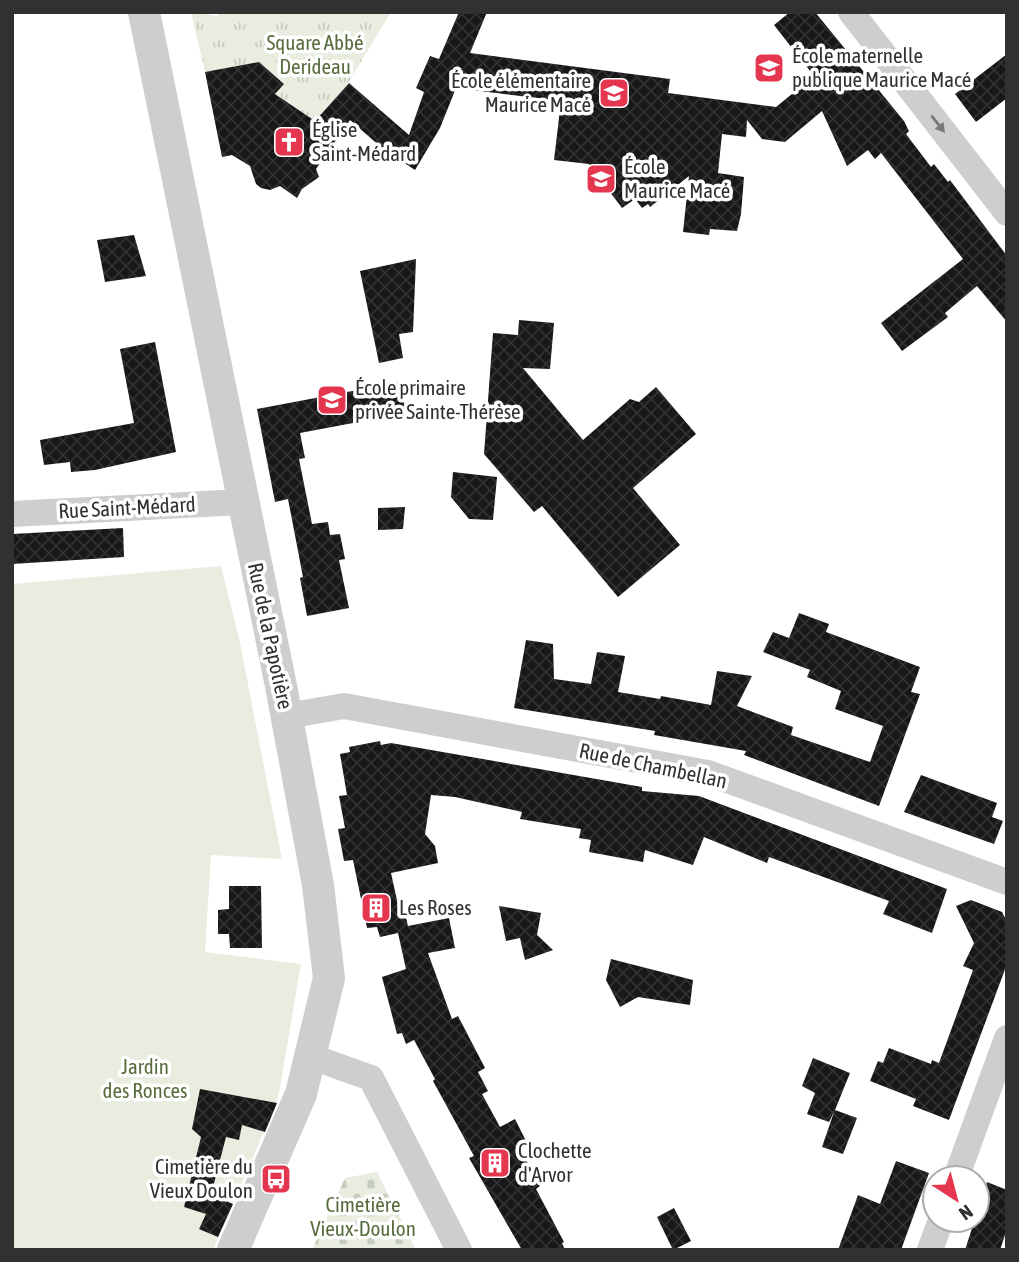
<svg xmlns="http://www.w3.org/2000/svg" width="1019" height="1262" viewBox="0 0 1019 1262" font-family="'Asap Condensed',sans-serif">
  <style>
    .green { fill: #e8eddf }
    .cemetery { fill: url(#cemetery-stones) }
    .park { fill: url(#park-tufts) }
    .building { fill: url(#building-cross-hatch) }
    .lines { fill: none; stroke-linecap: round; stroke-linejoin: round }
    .minor { stroke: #cecece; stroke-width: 26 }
    .tertiary { stroke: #cecece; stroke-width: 32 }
    .oneway { fill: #787878 }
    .labels { text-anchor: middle; stroke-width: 7; stroke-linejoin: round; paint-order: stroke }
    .park-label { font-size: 21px; fill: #576d3e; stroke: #fff }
    .poi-label { font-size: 21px; fill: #313131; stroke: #fff; text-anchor: start }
    .street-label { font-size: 21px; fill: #313131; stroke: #fff }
  </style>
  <defs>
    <pattern id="cemetery-stones" width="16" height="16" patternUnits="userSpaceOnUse" patternTransform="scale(1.75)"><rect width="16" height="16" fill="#e8eddf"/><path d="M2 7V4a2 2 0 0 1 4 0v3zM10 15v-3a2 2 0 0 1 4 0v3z" fill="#c7ccc0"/></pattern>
    <pattern id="park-tufts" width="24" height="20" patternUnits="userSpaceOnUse" patternTransform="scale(1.75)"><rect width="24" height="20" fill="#e8eddf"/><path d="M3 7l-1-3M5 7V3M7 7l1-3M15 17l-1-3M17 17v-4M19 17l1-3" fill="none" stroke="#c7ccc0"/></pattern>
    <pattern id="building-cross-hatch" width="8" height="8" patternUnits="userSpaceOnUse" patternTransform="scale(1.75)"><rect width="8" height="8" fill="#181818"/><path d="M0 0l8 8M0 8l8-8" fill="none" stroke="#313131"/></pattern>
  </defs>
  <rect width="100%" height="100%" fill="#fff"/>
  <polygon class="green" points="221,566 239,638 282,859 211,855 205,952 301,964 278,1099 213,1250 12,1250 12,584"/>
  <polygon class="cemetery" points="377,1172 416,1250 312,1250 345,1178"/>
  <polygon class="park" points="191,12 217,16 219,12 391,12 348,83 315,121 276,94 284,83 261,64 205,72"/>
  <g class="building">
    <polygon points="459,12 487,12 470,53 670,79 668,93 776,107 814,76 774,25 790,12 815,12 904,121 909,131 906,134 931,167 934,164 948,182 950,180 1007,256 1007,322 977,286 945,313 948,317 902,351 881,323 963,259 881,153 875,159 868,150 847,166 822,111 785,142 762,139 747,120 746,137 722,134 718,173 744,177 741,214 737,231 710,229 709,235 683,232 689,176 650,207 648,204 642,208 635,199 622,208 589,164 554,160 561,101 456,88 440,128 415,170 382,148 350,120 316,169 319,177 302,189 297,198 280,186 270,190 261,188 256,184 250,166 232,155 222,157 205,72 259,62 284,84 275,94 315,121 349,83 409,135 424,92 416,88 430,56 439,59"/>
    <polygon points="1007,54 1007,98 976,122 955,94"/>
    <polygon points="134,235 146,276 105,282 97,240"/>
    <polygon points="416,259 413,332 399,334 403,358 379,363 360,271"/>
    <polygon points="519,320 554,323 550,369 523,368 583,440 630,399 639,402 656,387 696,434 633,488 680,545 618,597 542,506 534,512 484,454 493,333 518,335"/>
    <polygon points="155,342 176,452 95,470 71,472 70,462 44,465 40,440 134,423 120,349"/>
    <polygon points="400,382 406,413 300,433 305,458 299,459 312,524 328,522 330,535 340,534 345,559 339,560 349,608 307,616 300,578 303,577 288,499 275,502 257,409"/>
    <polygon points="453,472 497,477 493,520 469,519 451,497"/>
    <polygon points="405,507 403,529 378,530 378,508"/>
    <polygon points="123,528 124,557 12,564 12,534"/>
    <polygon points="799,613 829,624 826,632 920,667 911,692 920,694 879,806 744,755 746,751 654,735 655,731 514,708 526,640 553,644 554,679 591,684 597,652 625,656 618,692 660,699 661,696 711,705 717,671 752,676 737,706 793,727 791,735 870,762 883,726 835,709 841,691 807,677 810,670 763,652 773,632 789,638"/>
    <polygon points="380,741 381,745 391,743 642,787 642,791 699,796 947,889 932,933 883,914 889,901 769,857 767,863 704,837 693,865 645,850 643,862 589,852 591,840 579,838 581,829 520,819 522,812 455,797 431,795 425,834 435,846 438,863 391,873 400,914 405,913 408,926 449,918 455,948 428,953 452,1019 458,1016 485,1068 478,1072 488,1091 482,1094 500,1127 515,1119 527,1143 519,1147 540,1186 536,1189 564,1242 562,1243 565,1250 522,1250 469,1158 474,1156 433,1081 435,1079 414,1040 406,1044 402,1033 397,1034 382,977 406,969 398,933 380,937 377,927 367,928 353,860 344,861 338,829 345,828 339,796 347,795 340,754 350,752 349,747"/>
    <polygon points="921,775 997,803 992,817 1003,821 994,844 904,812"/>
    <polygon points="229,886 261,886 262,948 230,948 229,934 218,934 218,910 229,909"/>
    <polygon points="971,900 1002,912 1007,922 1007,964 949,1120 913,1106 916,1099 870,1081 878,1061 883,1063 889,1048 931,1064 932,1060 939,1063 973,970 963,966 974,943 956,906"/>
    <polygon points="499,906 541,913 537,935 553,950 525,960 520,938 506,941"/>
    <polygon points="611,959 693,980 690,1005 638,997 620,1007 606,980"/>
    <polygon points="813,1058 850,1073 835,1110 857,1118 843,1154 822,1147 834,1112 829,1122 807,1114 815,1093 802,1086"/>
    <polygon points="200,1089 277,1103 265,1132 242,1125 239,1140 226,1137 211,1195 233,1204 218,1237 199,1229 206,1214 184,1207 201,1137 192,1129"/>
    <polygon points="896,1161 929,1173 901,1250 838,1250 858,1195 880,1204"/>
    <polygon points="987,1182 1007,1190 1007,1229 1000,1250 965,1250"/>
    <polygon points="674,1208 691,1241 673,1250 657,1217"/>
  </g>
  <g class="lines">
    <g class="minor">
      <polyline points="851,12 1007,213"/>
      <polyline points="12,514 242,502"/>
      <polyline points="287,716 344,706 708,773 1007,882"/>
      <polyline points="312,1057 371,1078 459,1250"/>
      <polyline points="956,1178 1007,1038"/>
      <polyline points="930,1250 941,1220"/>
    </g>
    <polyline class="tertiary" points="144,12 281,686 318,885 329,978 301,1094 233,1250"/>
  </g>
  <defs><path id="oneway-solid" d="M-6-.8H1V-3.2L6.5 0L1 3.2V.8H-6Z" transform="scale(1.75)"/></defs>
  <use class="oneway" href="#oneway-solid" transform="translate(938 124) rotate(52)"/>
  <defs>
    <g id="school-square" transform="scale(1.575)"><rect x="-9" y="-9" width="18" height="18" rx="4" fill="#e5364f" stroke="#fff"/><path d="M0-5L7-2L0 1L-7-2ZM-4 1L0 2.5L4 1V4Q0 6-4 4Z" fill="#fff"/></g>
    <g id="church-square" transform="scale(1.575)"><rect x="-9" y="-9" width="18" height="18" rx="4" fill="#e5364f" stroke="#fff"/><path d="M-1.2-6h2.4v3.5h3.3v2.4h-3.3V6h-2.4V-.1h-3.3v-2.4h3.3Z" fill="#fff"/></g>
    <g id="building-square" transform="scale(1.575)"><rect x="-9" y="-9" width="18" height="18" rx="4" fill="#e5364f" stroke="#fff"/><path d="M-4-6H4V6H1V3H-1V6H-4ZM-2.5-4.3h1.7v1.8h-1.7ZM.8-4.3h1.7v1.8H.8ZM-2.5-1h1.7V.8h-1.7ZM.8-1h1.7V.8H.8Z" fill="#fff"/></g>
    <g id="bus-square" transform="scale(1.575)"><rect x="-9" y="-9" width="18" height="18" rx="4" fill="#e5364f" stroke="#fff"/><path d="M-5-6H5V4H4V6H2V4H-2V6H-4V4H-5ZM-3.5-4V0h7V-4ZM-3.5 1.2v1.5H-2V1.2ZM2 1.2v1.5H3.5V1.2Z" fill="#fff"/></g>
  </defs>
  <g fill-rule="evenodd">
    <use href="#school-square" x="769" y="68"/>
    <use href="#school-square" x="614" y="93"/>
    <use href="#church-square" x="289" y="142"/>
    <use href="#school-square" x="601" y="179"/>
    <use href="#school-square" x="332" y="400"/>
    <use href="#building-square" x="376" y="908"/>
    <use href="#building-square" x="495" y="1163"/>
    <use href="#bus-square" x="276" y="1179"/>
  </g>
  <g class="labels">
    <g class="park-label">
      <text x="315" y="50">Square Abbé<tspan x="315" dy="24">Derideau</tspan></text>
      <text x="145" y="1074">Jardin<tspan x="145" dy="24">des Ronces</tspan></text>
      <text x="363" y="1212">Cimetière<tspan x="363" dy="24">Vieux-Doulon</tspan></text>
    </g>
    <g class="poi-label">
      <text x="792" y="63">École maternelle<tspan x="792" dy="24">publique Maurice Macé</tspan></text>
      <text x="591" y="88" text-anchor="end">École élémentaire<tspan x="591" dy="24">Maurice Macé</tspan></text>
      <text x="312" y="137">Église<tspan x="312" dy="24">Saint-Médard</tspan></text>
      <text x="624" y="174">École<tspan x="624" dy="24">Maurice Macé</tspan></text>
      <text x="355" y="395">École primaire<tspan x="355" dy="24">privée Sainte-Thérèse</tspan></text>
      <text x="399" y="915">Les Roses</text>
      <text x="518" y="1158">Clochette<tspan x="518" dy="24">d'Arvor</tspan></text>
      <text x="253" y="1174" text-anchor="end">Cimetière du<tspan x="253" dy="24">Vieux Doulon</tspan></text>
    </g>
    <g class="street-label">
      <text transform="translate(127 508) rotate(-3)" y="7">Rue Saint-Médard</text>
      <text transform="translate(270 636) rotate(78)" y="7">Rue de la Papotière</text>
      <text transform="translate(653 766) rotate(12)" y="7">Rue de Chambellan</text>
    </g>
  </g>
  <rect width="1019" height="1262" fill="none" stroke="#313131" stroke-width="28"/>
  <g transform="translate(956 1199) rotate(144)"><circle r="33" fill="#ffffff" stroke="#adadad" stroke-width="2"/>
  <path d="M0-5L12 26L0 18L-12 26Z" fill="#e5364f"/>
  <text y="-10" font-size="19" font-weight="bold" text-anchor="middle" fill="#313131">N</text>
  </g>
</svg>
